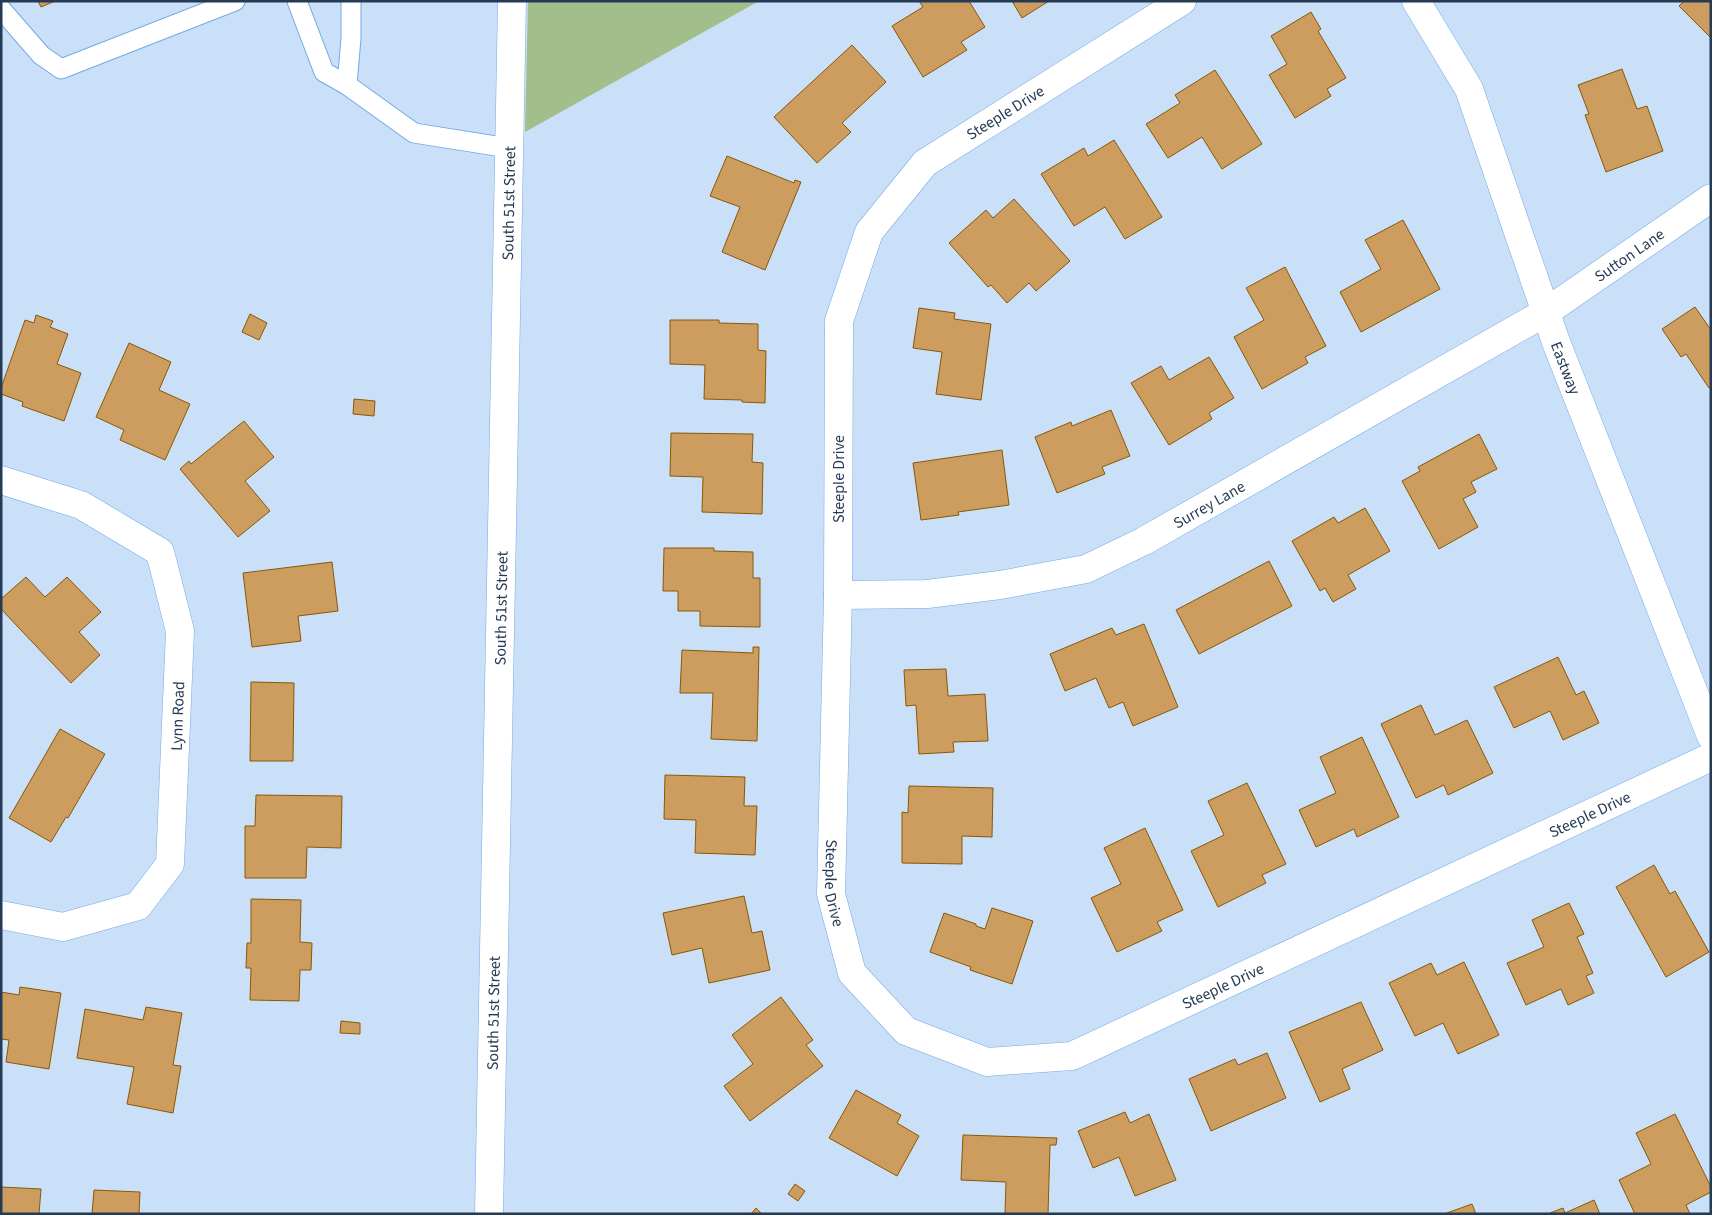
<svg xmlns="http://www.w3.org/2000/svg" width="1712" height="1215" viewBox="0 0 1712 1215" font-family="'Source Sans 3',sans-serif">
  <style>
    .green { fill: #a1be8b }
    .building { fill: #cd9d5f; stroke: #885804 }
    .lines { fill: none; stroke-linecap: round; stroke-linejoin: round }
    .service-casing { stroke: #73a9e6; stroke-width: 21 }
    .minor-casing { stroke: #73a9e6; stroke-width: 29 }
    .tertiary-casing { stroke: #73a9e6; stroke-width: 29 }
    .service { stroke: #fff; stroke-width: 19 }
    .minor { stroke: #fff; stroke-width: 28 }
    .tertiary { stroke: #fff; stroke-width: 28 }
    .labels { text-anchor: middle; stroke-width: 4; stroke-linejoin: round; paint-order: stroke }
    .street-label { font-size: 16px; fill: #253b55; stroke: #fefefe }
  </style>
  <rect width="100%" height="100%" fill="#cae0f9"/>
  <polygon class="green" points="528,1 759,1 525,132"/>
  <g class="building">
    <polygon points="38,1 55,1 41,7"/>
    <polygon points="919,1 969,1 985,27 961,42 967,50 923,77 892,26 923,7"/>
    <polygon points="1012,1 1049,1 1022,18"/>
    <polygon points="1684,1 1711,1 1711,38 1679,6"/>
    <polygon points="1311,12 1321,29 1318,31 1346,78 1327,89 1331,96 1295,118 1269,75 1287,64 1271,36"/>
    <polygon points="852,45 886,82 842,123 851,132 817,163 774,117"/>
    <polygon points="1622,69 1637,109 1647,106 1663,151 1606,172 1585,115 1589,114 1578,85"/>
    <polygon points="1215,70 1262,144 1222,169 1202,137 1168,158 1146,124 1180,103 1175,95"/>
    <polygon points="1114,140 1162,217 1125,239 1105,207 1074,226 1041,174 1084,148 1088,156"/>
    <polygon points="727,156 794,183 795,180 801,182 765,270 722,252 740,207 710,196"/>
    <polygon points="1014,199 1070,261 1036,291 1029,283 1007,303 991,285 988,287 949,243 986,210 993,218"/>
    <polygon points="1403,220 1440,289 1361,332 1340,292 1381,269 1365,240"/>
    <polygon points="1285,267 1326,346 1305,357 1308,363 1262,389 1234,337 1264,320 1246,288"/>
    <polygon points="1695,307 1711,330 1711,387 1709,388 1686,354 1681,357 1662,329"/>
    <polygon points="919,308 955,313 954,319 991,324 981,400 936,394 942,352 913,348"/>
    <polygon points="250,314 267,323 259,340 242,332"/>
    <polygon points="36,315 53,321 50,327 68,334 57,364 81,373 64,421 22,406 23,402 1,394 1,388 25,320 34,323"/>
    <polygon points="670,320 719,320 719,323 758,324 758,350 766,351 765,403 742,402 742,400 704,399 705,365 670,364"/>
    <polygon points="129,343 171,362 159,390 190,404 165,460 120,440 124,430 96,417"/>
    <polygon points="1209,357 1234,398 1209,413 1212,419 1169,445 1131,383 1161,366 1169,380"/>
    <polygon points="354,399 375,401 374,416 353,414"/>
    <polygon points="1111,410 1130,456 1102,467 1105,474 1057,493 1035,437 1071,422 1072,426"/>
    <polygon points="244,421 274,457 245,481 270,511 238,537 180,469 189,461 191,464"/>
    <polygon points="671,433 753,434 752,462 763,463 762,514 702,512 703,477 670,476"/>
    <polygon points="1479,434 1497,469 1471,482 1476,492 1463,499 1478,527 1439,549 1402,481 1420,471 1418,467"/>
    <polygon points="1002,450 1009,505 958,512 959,515 921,520 913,463"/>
    <polygon points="1365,508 1390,551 1348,575 1356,589 1333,602 1325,588 1320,591 1292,541 1334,517 1338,523"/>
    <polygon points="664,548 714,548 714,551 753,552 753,578 760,578 760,627 700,626 700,611 678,611 678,591 663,591"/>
    <polygon points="1269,561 1292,606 1199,654 1176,610"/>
    <polygon points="332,562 338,611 298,616 301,641 252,647 243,573"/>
    <polygon points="26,577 45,597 67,577 101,612 79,632 100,655 71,683 1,609 1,599"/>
    <polygon points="1144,624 1178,707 1133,726 1123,702 1109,708 1096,678 1065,691 1050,654 1112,628 1116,635"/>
    <polygon points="753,647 759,647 757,741 711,739 713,693 680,693 682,650 753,653"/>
    <polygon points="1558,657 1576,695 1584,691 1599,723 1563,740 1550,711 1514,728 1494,687"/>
    <polygon points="946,669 948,696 985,694 988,741 953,742 954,752 919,754 916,705 906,706 904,670"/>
    <polygon points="251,682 294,683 293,761 250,761"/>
    <polygon points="1421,705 1435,735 1467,720 1493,773 1448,795 1444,785 1416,798 1381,724"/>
    <polygon points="60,729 105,754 68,818 66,817 51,842 9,818"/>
    <polygon points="1362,737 1399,817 1357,837 1354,829 1316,847 1299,810 1336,793 1320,757"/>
    <polygon points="665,775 745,777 744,806 757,806 755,855 695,853 696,820 664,819"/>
    <polygon points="1247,783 1286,864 1262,875 1266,883 1218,907 1191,851 1224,835 1208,801"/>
    <polygon points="909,786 993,788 992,837 962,836 962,864 902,863 902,812 908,813"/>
    <polygon points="256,795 342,796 341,848 307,847 306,878 245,878 245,826 255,826"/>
    <polygon points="1145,828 1183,910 1157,922 1162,931 1117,952 1091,898 1121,884 1104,848"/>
    <polygon points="1654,865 1670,894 1675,891 1709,952 1666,977 1616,887"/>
    <polygon points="744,896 752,933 762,931 770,970 709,983 702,948 672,955 663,913"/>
    <polygon points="251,899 301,900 300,942 312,943 311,970 300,970 299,1001 250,1000 251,968 246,968 247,943 251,943"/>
    <polygon points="1569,903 1584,934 1577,937 1593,973 1586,976 1594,993 1568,1005 1561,989 1526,1005 1507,963 1544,947 1532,920"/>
    <polygon points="992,908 1033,921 1012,984 970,970 971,967 930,952 944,913 976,924 976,926 985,929"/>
    <polygon points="1464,962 1499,1035 1458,1054 1443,1023 1415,1036 1389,983 1431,963 1437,975"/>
    <polygon points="20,987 61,993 49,1069 6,1062 9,1040 1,1039 1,992 19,995"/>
    <polygon points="781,997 813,1040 806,1045 823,1066 750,1121 724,1086 753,1064 732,1035"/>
    <polygon points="1361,1002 1383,1050 1342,1069 1350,1089 1320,1102 1289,1032"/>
    <polygon points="146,1007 182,1013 173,1065 181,1066 173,1113 127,1104 134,1067 77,1058 85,1009 143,1020"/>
    <polygon points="341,1021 360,1023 360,1034 340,1033"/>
    <polygon points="1267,1053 1286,1098 1211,1131 1189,1079 1235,1059 1238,1065"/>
    <polygon points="856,1090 901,1115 897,1123 919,1136 897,1176 829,1138"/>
    <polygon points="1125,1112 1130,1123 1149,1114 1176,1180 1135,1196 1119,1157 1093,1168 1078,1131"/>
    <polygon points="1675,1114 1711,1187 1711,1192 1686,1205 1690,1214 1635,1214 1619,1180 1651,1164 1636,1133"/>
    <polygon points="963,1135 1057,1138 1056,1145 1050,1145 1048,1214 1005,1214 1006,1182 961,1180"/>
    <polygon points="795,1184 805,1191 798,1201 788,1194"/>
    <polygon points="1,1187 41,1189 39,1214 1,1214"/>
    <polygon points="94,1190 140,1192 139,1214 92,1214"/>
    <polygon points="1594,1200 1600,1214 1550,1213 1563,1208 1565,1213"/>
    <polygon points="1472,1204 1476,1214 1444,1214"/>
    <polygon points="756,1208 762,1214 751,1214"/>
  </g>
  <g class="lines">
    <g class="service-casing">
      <g id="service">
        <polyline points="297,1 324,72 347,85"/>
        <polyline points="351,1 351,38 347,85 414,133 509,148"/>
        <polyline points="1,9 41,55 61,69 235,1"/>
      </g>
    </g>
    <g class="minor-casing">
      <g id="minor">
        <path id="s1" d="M1182,1l-257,162 -56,69 -30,89 -1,274 -7,299 21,79 54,58 81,31 85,-6 639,-299"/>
        <path id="s2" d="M1416,1l53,88 87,253 155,394"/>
        <polyline points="1,480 81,505 160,552 180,631 170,864 138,906 63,927 1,915"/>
        <path id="s3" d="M838,595l89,-1 73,-9 86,-16 58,-28 402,-229 165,-114"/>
      </g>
    </g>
    <g class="tertiary-casing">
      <g id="tertiary">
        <path id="s4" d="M489,1214l23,-1213"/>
      </g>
    </g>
    <use href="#service" class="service"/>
    <use href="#minor" class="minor"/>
    <use href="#tertiary" class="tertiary"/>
  </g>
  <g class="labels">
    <g class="street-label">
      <text transform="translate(1005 112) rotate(-32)" y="6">Steeple Drive</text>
      <text dy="6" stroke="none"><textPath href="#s4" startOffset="1011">South 51st Street</textPath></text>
      <text dy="6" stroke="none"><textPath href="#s3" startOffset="878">Sutton Lane</textPath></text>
      <text dy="6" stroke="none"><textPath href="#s2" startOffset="398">Eastway</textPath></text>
      <text transform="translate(838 479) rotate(-90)" y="6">Steeple Drive</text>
      <text dy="6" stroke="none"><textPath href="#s3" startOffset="389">Surrey Lane</textPath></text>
      <text dy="6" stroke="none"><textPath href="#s4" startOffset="606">South 51st Street</textPath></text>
      <text transform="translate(177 716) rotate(-88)" y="6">Lynn Road</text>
      <text dy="6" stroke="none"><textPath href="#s1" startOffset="1964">Steeple Drive</textPath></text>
      <text dy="6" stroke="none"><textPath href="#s1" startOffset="1049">Steeple Drive</textPath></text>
      <text dy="6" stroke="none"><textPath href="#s1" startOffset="1559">Steeple Drive</textPath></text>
      <text dy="6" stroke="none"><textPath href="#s4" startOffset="201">South 51st Street</textPath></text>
    </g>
  </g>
  <rect width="1712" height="1215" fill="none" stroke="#253b55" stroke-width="5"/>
</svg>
